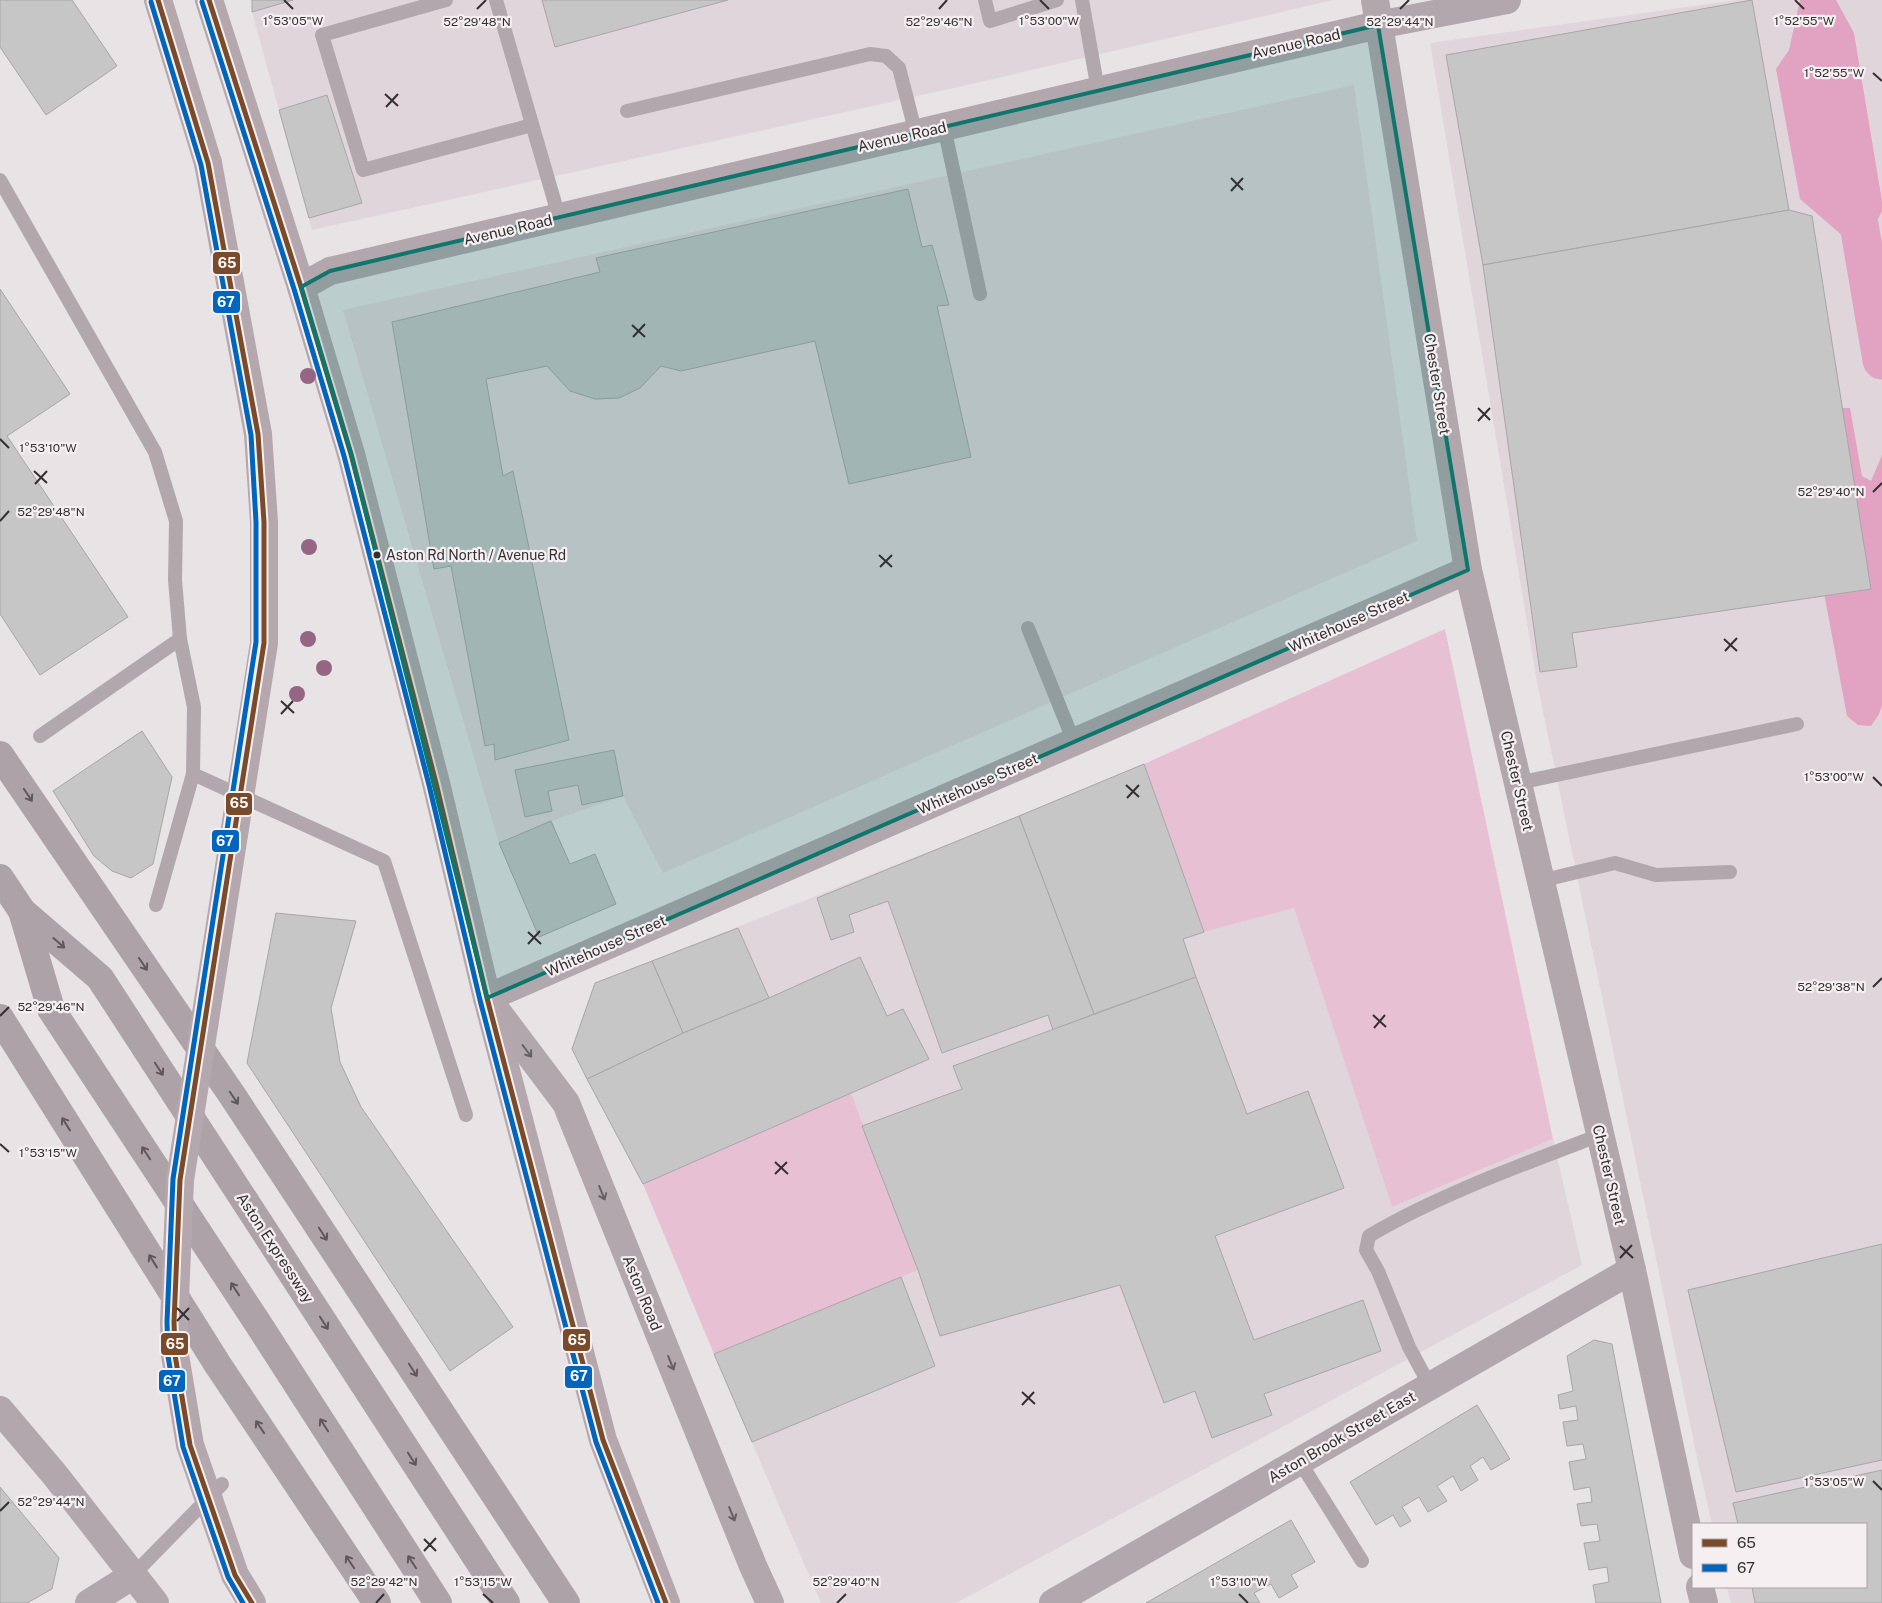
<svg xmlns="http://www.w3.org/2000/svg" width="1882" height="1603" viewBox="0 0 1882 1603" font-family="'Public Sans',sans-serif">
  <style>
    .built { fill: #e0d5da }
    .green { fill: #e8c0d3 }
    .water { fill: #e2a3c2 }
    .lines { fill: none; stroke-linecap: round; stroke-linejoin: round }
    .canal { stroke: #e2a3c2; stroke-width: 39 }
    .building { fill: #c6c6c6; stroke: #a8a6a7 }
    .service { stroke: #b2a7ac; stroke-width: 14 }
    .minor { stroke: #b2a7ac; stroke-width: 28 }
    .tertiary { stroke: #b2a7ac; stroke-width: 28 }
    .primary { stroke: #b4a8ae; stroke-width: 28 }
    .motorway { stroke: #aea2a9; stroke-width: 28 }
    .primary-bridge { stroke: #b4a8ae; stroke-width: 28 }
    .bus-1-casing { stroke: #f6eff2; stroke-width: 9 }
    .bus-2-casing { stroke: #f6eff2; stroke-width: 9 }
    .bus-1 { stroke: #7a4b2a; stroke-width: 5 }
    .bus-2 { stroke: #0065bd; stroke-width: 5 }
    .tree { fill: #946683 }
    .oneway { stroke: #5e585b }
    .oneway2 { stroke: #666062 }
    .marked { fill: #0f766e; fill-opacity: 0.2; stroke: #0f766e; stroke-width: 4; stroke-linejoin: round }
    .ticks { fill: none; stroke: #333031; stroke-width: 2 }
    .bus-dot { fill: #333031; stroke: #f6eff2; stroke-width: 2 }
    .labels { text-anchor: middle; stroke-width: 4.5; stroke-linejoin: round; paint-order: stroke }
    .bus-label { font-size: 14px; fill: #333031; stroke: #f6eff2; text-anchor: start }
    .street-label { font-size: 15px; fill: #333031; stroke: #f6eff2 }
    .ticks-label { font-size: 12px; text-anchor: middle; fill: #333031; stroke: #f6eff2; stroke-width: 4.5; stroke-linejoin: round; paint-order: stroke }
    .line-badge { stroke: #f6eff2; stroke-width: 2 }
    .badge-label { font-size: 14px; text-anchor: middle; font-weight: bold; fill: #fff }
  </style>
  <rect width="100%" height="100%" fill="#e8e3e5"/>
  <g class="built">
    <polygon points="252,0 1333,0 967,85 312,230 252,12"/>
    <polygon points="1737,0 1882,0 1882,1603 1731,1603 1727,1587 1866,1587 1866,1524 1712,1524 1698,1462 1537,682 1430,43"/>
    <polygon points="1354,85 1417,541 663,873 623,796 551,821 499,843 343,310"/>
    <polygon points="1144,764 1204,932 1294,908 1392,1207 1553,1139 1582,1265 956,1603 821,1603 714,1354 918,1270 851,1093 643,1184 572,1049 595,983 1019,816"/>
  </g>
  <g class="green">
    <polygon points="1445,629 1553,1139 1392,1207 1294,908 1204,932 1144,764"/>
    <polygon points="851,1093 918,1270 714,1354 643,1184"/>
  </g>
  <g class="water">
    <polygon points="1800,0 1836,0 1854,33 1882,201 1882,211 1863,248 1844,237 1800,199 1776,69 1789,50"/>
    <polygon points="1838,408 1850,408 1862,476 1871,481 1882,455 1882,705 1879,714 1871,726 1858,725 1847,716 1824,593"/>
  </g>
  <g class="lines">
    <polyline class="canal" points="1854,195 1882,360"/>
  </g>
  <g class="building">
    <polygon points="0,0 72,0 117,66 46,115 0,47"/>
    <polygon points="252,0 293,0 252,12"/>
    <polygon points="542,0 728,0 555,47"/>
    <polygon points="1752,0 1789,210 1483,265 1446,55"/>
    <polygon points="327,95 362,203 309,218 279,110"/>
    <polygon points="908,189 922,247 932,245 949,305 937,306 971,457 849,484 815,341 681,371 661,366 640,388 619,398 595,399 570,391 547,366 486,379 503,476 513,471 569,740 495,760 494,744 485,746 451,566 434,569 392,322 600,272 596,258"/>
    <polygon points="1789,210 1812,216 1871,589 1572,633 1577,667 1540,672 1483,265"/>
    <polygon points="0,289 70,394 7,436 128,617 40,675 0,614"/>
    <polygon points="142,731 172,777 153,864 131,878 112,871 94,856 53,791"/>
    <polygon points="614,750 623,796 582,805 578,785 548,791 552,811 525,817 515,770"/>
    <polygon points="1144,764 1204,932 1183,939 1196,977 1094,1014 1019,816"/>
    <polygon points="1019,816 1094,1014 1053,1030 1048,1015 942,1053 888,901 849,915 854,932 831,940 817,898"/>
    <polygon points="551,821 570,864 595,854 616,904 539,937 499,843"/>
    <polygon points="276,913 356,921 331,1008 340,1062 361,1107 513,1327 450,1371 247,1063"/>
    <polygon points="738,928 769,998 683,1033 652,961"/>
    <polygon points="860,957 887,1016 903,1009 929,1059 643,1184 587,1079 683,1033 769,998"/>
    <polygon points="652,961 683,1033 587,1079 572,1049 595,983"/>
    <polygon points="1196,977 1247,1114 1308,1091 1344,1188 1215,1236 1254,1340 1363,1300 1381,1351 1264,1394 1272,1415 1212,1438 1195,1391 1164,1403 1120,1285 940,1336 918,1270 862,1126 962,1089 953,1066"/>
    <polygon points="1882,1244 1882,1460 1736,1492 1688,1290"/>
    <polygon points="901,1277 935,1366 752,1442 714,1354"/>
    <polygon points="1594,1340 1612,1344 1661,1603 1596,1603 1593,1585 1609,1582 1607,1567 1589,1570 1584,1543 1600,1541 1597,1524 1581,1526 1577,1504 1592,1502 1590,1487 1574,1490 1569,1462 1586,1459 1583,1444 1567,1446 1563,1422 1578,1420 1576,1406 1560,1409 1558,1395 1573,1391 1567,1356"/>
    <polygon points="1477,1405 1510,1459 1491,1470 1483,1457 1470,1466 1478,1480 1461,1491 1453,1476 1437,1486 1447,1501 1428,1512 1419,1497 1402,1507 1411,1521 1400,1527 1393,1515 1376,1525 1350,1482"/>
    <polygon points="1882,1470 1882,1603 1755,1603 1752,1587 1866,1587 1866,1524 1738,1524 1733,1503"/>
    <polygon points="0,1487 59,1558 52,1589 27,1603 0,1603"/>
    <polygon points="1291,1520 1315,1562 1291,1575 1298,1587 1279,1598 1271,1584 1254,1593 1260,1603 1146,1603"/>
  </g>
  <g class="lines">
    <g class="service">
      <polyline points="446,0 322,35 363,170 532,125"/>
      <polyline points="496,0 559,217"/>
      <polyline points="985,0 990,21 1057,0"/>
      <polyline points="1082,0 1098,90"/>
      <polyline points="627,111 870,54 886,56 899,68 916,134"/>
      <polyline points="944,127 980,294"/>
      <polyline points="0,180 155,452 176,521 175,580 180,639 194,707 193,774 156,905"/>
      <polyline points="1028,628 1074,742"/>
      <polyline points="40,736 180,639"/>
      <polyline points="193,774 384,861 466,1115"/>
      <polyline points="1518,783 1797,724"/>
      <polyline points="1540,881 1615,863 1656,875 1730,872"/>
      <path d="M1430,1386l-21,-39 -31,-76 -12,-21 3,-14c69,-41 155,-72 231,-101"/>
      <polyline points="1300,1462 1362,1561"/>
      <polyline points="132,1576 222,1484"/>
    </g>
    <g class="minor">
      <polyline points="1375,0 1468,570 1632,1270 1693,1555"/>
      <polyline points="0,1410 55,1475 155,1603"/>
      <polyline points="1700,1587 1704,1603"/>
      <polyline points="89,1603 132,1576"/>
      <polyline points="770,1603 753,1566 566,1103 487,998 1468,570"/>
      <polyline points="1053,1603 1632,1270"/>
    </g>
    <polyline class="tertiary" points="301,287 330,271 1378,25 1507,0"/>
    <g class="primary">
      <polyline points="158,0 208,163"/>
      <polyline points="209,0 301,287 351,454 436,783 487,998 603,1440 666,1603"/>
    </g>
    <g class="motorway">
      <polyline points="0,755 232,1095 566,1603"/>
      <polyline points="0,878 22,911 100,978 506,1603"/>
      <polyline points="22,911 51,1009 257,1322 438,1603"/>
      <polyline points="0,1018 218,1365 377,1603"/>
    </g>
    <polyline class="primary-bridge" points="208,163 258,434 264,522 264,643 180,1180 174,1322 175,1355 190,1445 235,1575 252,1603"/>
    <g class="bus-1-casing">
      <g id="bus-1">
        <polyline points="158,0 208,163 258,434 264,522 264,643 180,1180 174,1322 175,1355 190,1445 235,1575 252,1603"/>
        <polyline points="209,0 301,287 351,454 436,783 487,998 603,1440 666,1603"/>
      </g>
    </g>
    <g class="bus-2-casing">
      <g id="bus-2">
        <polyline points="151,2 201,165 251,435 256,522 256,642 173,1179 167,1322 168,1356 183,1447 228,1577 243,1603"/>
        <polyline points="202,2 294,289 344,456 429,785 480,1000 596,1442 658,1603"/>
      </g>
    </g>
    <use href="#bus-1" class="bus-1"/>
    <use href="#bus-2" class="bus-2"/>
  </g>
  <g class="tree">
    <circle cx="308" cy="376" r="8"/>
    <circle cx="309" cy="547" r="8"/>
    <circle cx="308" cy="639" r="8"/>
    <circle cx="324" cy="668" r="8"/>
    <circle cx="297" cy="694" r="8"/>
  </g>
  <defs><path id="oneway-shaft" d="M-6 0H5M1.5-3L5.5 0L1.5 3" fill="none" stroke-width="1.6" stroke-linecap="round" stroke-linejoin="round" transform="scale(1.25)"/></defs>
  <g class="oneway">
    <use href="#oneway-shaft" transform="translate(28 795) rotate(56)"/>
    <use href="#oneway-shaft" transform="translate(59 943) rotate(41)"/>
    <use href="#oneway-shaft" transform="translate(143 964) rotate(56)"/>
    <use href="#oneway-shaft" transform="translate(159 1069) rotate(57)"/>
    <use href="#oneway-shaft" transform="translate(234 1098) rotate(56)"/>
    <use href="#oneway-shaft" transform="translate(66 1124) rotate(-122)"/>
    <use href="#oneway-shaft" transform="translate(146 1153) rotate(-123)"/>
    <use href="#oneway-shaft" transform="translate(323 1234) rotate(57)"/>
    <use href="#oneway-shaft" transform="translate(153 1261) rotate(-122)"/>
    <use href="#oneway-shaft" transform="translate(235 1289) rotate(-123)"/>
    <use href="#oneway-shaft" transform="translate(324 1323) rotate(57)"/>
    <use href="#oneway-shaft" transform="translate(413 1370) rotate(57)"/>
    <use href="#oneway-shaft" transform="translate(324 1425) rotate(-123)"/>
    <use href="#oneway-shaft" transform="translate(260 1427) rotate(-124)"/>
    <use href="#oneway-shaft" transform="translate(412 1459) rotate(57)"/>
    <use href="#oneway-shaft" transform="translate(350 1562) rotate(-124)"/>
    <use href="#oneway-shaft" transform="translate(412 1562) rotate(-123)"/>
  </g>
  <g class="oneway2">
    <use href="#oneway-shaft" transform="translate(527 1051) rotate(53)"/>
    <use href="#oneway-shaft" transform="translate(602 1193) rotate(68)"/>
    <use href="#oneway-shaft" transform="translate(671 1363) rotate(68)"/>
    <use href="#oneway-shaft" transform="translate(732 1514) rotate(68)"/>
  </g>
  <path class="marked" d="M1378,25l90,545 -981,428 -136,-544 -50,-167 29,-16z"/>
  <path class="ticks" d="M284,0l9,9M1040,0l9,9M1795,0l9,9M477,9l9,-9M939,9l8,-9M1400,9l9,-9M1873,73l9,8M385,94l13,12M386,107l12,-13M1231,178l12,12M1231,191l12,-13M632,325l13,12M633,337l12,-13M1478,408l12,12M1478,421l12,-13M0,439l9,9M34,471l13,12M35,484l12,-13M1873,492l9,-9M0,521l9,-10M879,555l13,12M880,567l12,-12M1724,639l13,12M1725,651l12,-13M281,701l13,12M281,714l12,-13M1873,777l9,9M1126,785l13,12M1127,798l12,-13M528,932l13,12M528,944l12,-13M1873,987l9,-9M1373,1015l13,12M0,1016l9,-9M1374,1028l11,-13M0,1144l9,8M775,1162l13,12M775,1174l12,-12M1620,1246l13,12M1620,1258l12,-13M177,1308l12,12M177,1321l12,-13M1022,1392l13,12M1022,1405l12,-13M1873,1481l9,9M0,1511l9,-9M424,1539l12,12M424,1551l12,-13M483,1594l10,9M1239,1594l9,9M376,1603l8,-9M837,1603l9,-9"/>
  <circle class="bus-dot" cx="377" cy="555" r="4.5"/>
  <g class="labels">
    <g class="bus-label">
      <text x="386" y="560">Aston Rd North / Avenue Rd</text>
    </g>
    <g class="street-label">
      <text transform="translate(1296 44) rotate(-13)" y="5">Avenue Road</text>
      <text transform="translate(902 137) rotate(-13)" y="5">Avenue Road</text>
      <text transform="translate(508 230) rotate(-13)" y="5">Avenue Road</text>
      <text transform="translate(1437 384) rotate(81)" y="5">Chester Street</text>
      <text transform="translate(1349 622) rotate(-24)" y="5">Whitehouse Street</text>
      <text transform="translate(1517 781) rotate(77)" y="5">Chester Street</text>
      <text transform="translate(978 784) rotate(-24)" y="5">Whitehouse Street</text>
      <text transform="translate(606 946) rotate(-24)" y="5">Whitehouse Street</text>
      <text transform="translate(1609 1175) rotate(77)" y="5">Chester Street</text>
      <text transform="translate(275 1248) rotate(57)" y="5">Aston Expressway</text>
      <text transform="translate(642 1293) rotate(68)" y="5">Aston Road</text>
      <text transform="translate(1342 1437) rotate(-30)" y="5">Aston Brook Street East</text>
    </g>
  </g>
  <g class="ticks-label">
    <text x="293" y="25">1°53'05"W</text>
    <text x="1049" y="25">1°53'00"W</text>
    <text x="1804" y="25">1°52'55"W</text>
    <text x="477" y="26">52°29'48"N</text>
    <text x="939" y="26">52°29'46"N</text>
    <text x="1400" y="26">52°29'44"N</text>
    <text x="1834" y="77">1°52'55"W</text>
    <text x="48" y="452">1°53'10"W</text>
    <text x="1831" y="496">52°29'40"N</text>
    <text x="51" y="516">52°29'48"N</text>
    <text x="1834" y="781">1°53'00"W</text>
    <text x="1831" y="991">52°29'38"N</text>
    <text x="51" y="1011">52°29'46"N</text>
    <text x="48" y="1157">1°53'15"W</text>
    <text x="1834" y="1486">1°53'05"W</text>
    <text x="51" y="1506">52°29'44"N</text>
    <text x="384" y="1586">52°29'42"N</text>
    <text x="846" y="1586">52°29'40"N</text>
    <text x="483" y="1586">1°53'15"W</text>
    <text x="1239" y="1586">1°53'10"W</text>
  </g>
  <g class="line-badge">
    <rect x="212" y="251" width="29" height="24" rx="5" fill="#7a4b2a"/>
    <rect x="212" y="290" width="29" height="24" rx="5" fill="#0065bd"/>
    <rect x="225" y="792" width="28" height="24" rx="5" fill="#7a4b2a"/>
    <rect x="211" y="829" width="29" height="24" rx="5" fill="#0065bd"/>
    <rect x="562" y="1328" width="29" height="24" rx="5" fill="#7a4b2a"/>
    <rect x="160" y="1332" width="29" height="24" rx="5" fill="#7a4b2a"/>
    <rect x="564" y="1365" width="29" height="24" rx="5" fill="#0065bd"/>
    <rect x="158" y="1369" width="28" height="24" rx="5" fill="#0065bd"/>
  </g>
  <g class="badge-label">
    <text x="227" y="268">65</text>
    <text x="226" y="307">67</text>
    <text x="239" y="808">65</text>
    <text x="225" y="846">67</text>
    <text x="577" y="1345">65</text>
    <text x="175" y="1349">65</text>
    <text x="579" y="1381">67</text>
    <text x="172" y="1386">67</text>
  </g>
  <rect x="1692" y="1523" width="175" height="65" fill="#f6eff2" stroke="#a8a3a5"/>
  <rect x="1702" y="1539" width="25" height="8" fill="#7a4b2a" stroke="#a8a3a5"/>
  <text x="1737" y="1548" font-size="15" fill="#333031">65</text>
  <rect x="1702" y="1564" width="25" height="8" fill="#0065bd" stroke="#a8a3a5"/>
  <text x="1737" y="1573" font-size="15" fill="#333031">67</text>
</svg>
